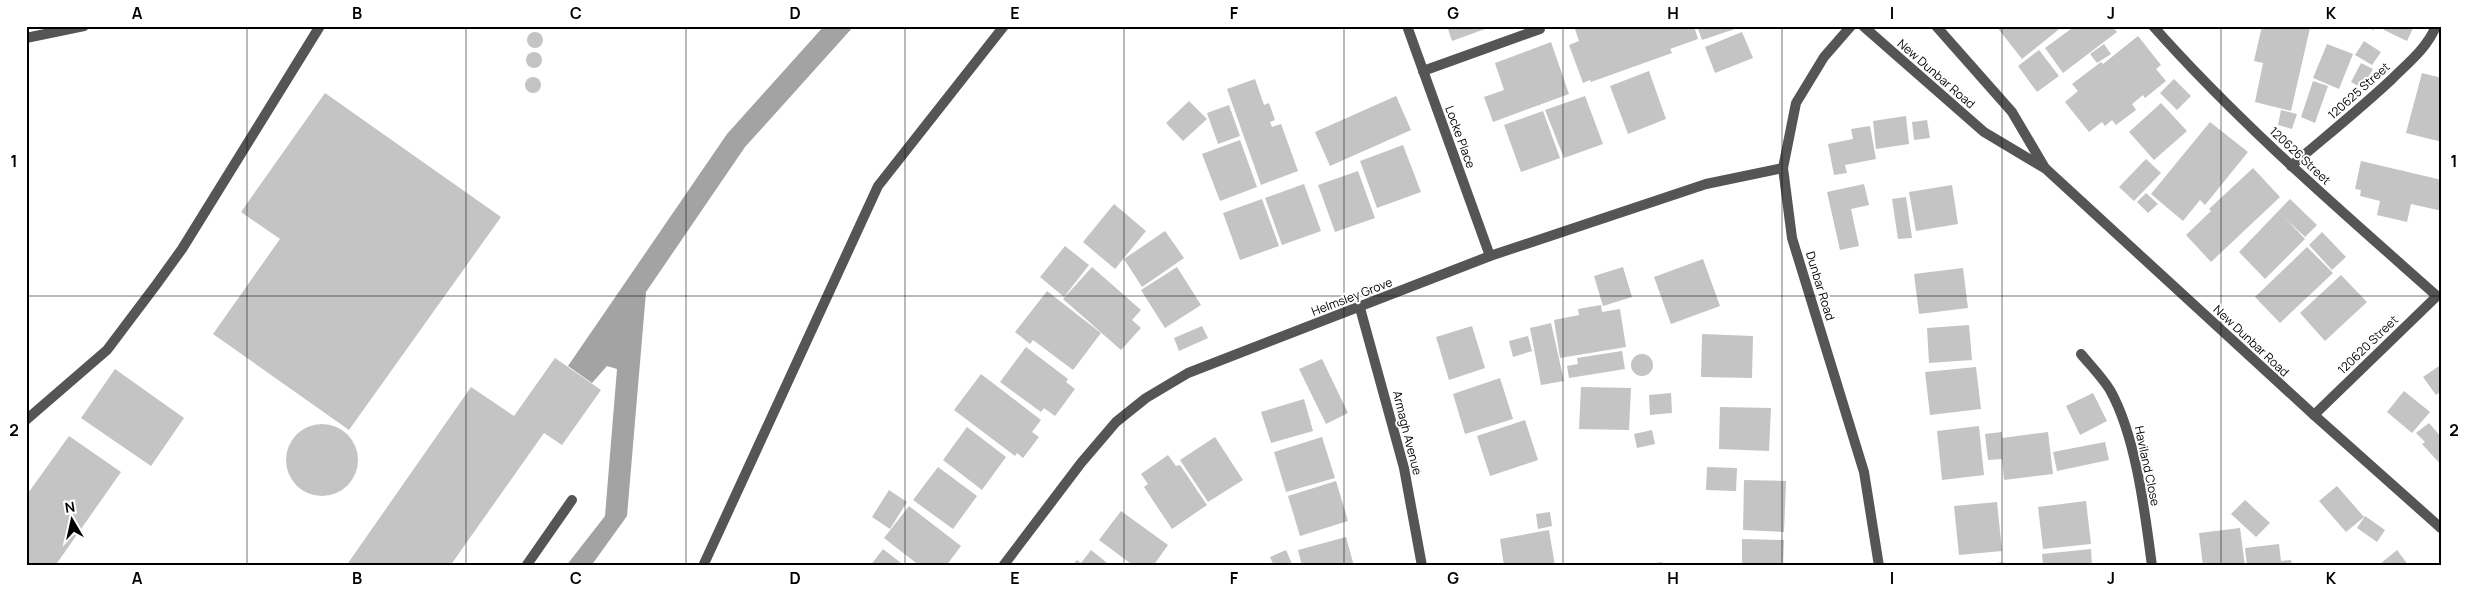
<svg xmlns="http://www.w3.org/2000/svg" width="2468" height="592" viewBox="0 0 2468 592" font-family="Manrope,sans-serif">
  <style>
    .water { fill: #a3a3a3 }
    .building { fill: #c4c4c4 }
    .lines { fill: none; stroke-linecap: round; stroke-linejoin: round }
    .service { stroke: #555; stroke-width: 10 }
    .minor { stroke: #555; stroke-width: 10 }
    .tertiary { stroke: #555; stroke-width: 10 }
    .grid { fill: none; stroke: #000; stroke-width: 1; stroke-opacity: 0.55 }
    .labels { text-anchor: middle; stroke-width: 4; stroke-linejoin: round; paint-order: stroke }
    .street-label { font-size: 12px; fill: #000; stroke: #fff }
    .neatline { fill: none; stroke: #000; stroke-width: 2 }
    .grid-label { font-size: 16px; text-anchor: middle; font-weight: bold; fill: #000 }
  </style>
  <rect width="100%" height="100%" fill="#fff"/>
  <polygon class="water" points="824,26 854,26 745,147 646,292 627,516 591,566 566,566 605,516 617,369 607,366 592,383 568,366 727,134"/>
  <g class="building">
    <polygon points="1447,26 1484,26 1485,29 1452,41"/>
    <polygon points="1581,26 1694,26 1698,39 1670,49 1672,53 1591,82 1590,80 1583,83 1569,45 1579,41 1575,29"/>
    <polygon points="1697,26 1741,26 1741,27 1702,40"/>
    <polygon points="1996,26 2063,26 2022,59"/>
    <polygon points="2075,26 2112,26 2117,32 2063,73 2045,48"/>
    <polygon points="2262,26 2310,28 2291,111 2255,102 2263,63 2254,61"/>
    <polygon points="2358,26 2375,26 2374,30"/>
    <polygon points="2386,26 2414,26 2407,41 2384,30"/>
    <polygon points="1742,32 1753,58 1715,73 1705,47"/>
    <circle cx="535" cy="40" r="8"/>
    <polygon points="2138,36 2161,65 2156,69 2166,81 2145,98 2143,95 2132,104 2136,110 2116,125 2112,120 2105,126 2102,122 2089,132 2065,102 2078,91 2072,84 2101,62 2103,64"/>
    <polygon points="2364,41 2381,52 2372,65 2355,55"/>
    <polygon points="1551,42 1569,94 1493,122 1484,97 1504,90 1495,63"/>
    <polygon points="2104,44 2111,54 2097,63 2090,54"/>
    <polygon points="2327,44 2353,54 2339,89 2313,78"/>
    <polygon points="2039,50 2059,76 2037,92 2018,66"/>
    <circle cx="534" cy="60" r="8"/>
    <polygon points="2361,63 2373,69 2362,88 2351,82"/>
    <polygon points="1649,71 1666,119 1628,134 1610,86"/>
    <polygon points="2422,73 2442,78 2442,142 2406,133"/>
    <circle cx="533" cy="85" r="8"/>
    <polygon points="1255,79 1264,105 1269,103 1275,120 1270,122 1272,127 1281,124 1298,171 1261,185 1227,89"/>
    <polygon points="2174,79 2191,96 2177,110 2160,93"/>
    <polygon points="2313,81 2328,86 2315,123 2301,117"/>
    <polygon points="325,93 501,217 349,430 213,334 280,239 241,212"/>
    <polygon points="1396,96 1411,130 1330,166 1315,132"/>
    <polygon points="1585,96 1603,144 1564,158 1545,110"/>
    <polygon points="1189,101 1207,119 1183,141 1166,123"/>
    <polygon points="2161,103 2187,131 2154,160 2129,132"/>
    <polygon points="1229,105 1240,136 1218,144 1207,113"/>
    <polygon points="2281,110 2297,114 2292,129 2278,125"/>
    <polygon points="1543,111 1560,158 1521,172 1504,125"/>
    <polygon points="1906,116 1909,144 1876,149 1873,121"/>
    <polygon points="1927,120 1930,138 1914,140 1912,122"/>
    <polygon points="2210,122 2248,152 2205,205 2200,200 2183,221 2151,194"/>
    <polygon points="1870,126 1876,159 1845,165 1847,173 1834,175 1828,144 1853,139 1851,129"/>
    <polygon points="1240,140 1257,187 1220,201 1202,154"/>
    <polygon points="1403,145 1421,192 1377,208 1360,161"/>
    <polygon points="2146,159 2161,173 2134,201 2119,187"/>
    <polygon points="2361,161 2442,180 2442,211 2411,204 2407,222 2377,215 2380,201 2360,196 2361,190 2355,189"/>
    <polygon points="2253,168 2280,197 2211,262 2186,235 2211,211 2209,209"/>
    <polygon points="1358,171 1375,218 1335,232 1318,185"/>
    <polygon points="1304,184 1321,231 1282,245 1265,198"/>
    <polygon points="1864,184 1869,205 1851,209 1859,246 1840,250 1827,192"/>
    <polygon points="1952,185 1958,224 1916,231 1909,192"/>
    <polygon points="2146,193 2158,204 2148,213 2137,202"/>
    <polygon points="1906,197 1912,238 1898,239 1892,199"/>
    <polygon points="1262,199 1279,246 1240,260 1223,213"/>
    <polygon points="2290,199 2317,225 2305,237 2285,218 2305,239 2265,279 2239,252"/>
    <polygon points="1114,204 1146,231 1115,269 1083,242"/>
    <polygon points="1165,231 1184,258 1142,287 1124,259"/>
    <polygon points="2322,232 2346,257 2332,270 2309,245"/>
    <polygon points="1065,246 1089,265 1064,297 1040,277"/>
    <polygon points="2307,247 2333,273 2280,323 2255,297"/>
    <polygon points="1703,259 1720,306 1671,324 1654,277"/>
    <polygon points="1092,267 1141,310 1132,320 1141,328 1121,350 1063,299"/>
    <polygon points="1177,267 1201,305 1165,328 1141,290"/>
    <polygon points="1623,267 1632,297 1603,306 1594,276"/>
    <polygon points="1963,268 1968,308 1919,314 1914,274"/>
    <polygon points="2341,275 2367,302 2325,341 2300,313"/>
    <polygon points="1047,291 1101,333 1073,370 1033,340 1030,344 1015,332"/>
    <polygon points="1601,305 1602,312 1620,309 1626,347 1560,358 1554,320 1579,315 1578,309"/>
    <polygon points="1551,323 1564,381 1541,385 1530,328"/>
    <polygon points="1969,325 1972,360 1929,363 1927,328"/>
    <polygon points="1202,326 1208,338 1179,351 1174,338"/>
    <polygon points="1472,326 1485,368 1449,380 1436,337"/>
    <polygon points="1702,334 1753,336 1752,378 1701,377"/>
    <polygon points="1528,336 1532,351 1513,357 1509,341"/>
    <polygon points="1026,347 1068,379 1066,382 1075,389 1055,416 1044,408 1041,412 1000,382"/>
    <polygon points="1622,351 1625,369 1569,378 1567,366 1578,364 1577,358"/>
    <circle cx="1642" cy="365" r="11"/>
    <polygon points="555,358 601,390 562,445 544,433 450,566 346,566 471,387 514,416"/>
    <polygon points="1322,359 1348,413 1326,424 1299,369"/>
    <polygon points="2442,364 2442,391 2436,395 2423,377"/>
    <polygon points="1976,367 1981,409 1930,415 1925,372"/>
    <polygon points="115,369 184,418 151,466 81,418"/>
    <polygon points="981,374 1041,420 1032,432 1039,437 1023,458 1017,453 1015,456 954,410"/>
    <polygon points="1500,378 1513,419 1465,434 1453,394"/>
    <polygon points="1581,387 1631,388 1629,430 1579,429"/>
    <polygon points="2404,391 2430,412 2412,433 2387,412"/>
    <polygon points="1671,393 1672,413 1650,415 1649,395"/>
    <polygon points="2093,393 2107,421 2080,435 2066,406"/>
    <polygon points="1304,399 1313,431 1271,443 1261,412"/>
    <polygon points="1720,407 1771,408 1769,451 1719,449"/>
    <polygon points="1525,420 1538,460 1490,476 1477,436"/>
    <polygon points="2429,423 2442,438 2442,466 2422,444 2425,442 2416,433"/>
    <circle cx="322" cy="460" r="36"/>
    <polygon points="1979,426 1984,475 1942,480 1937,431"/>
    <polygon points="967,427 1006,457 982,490 943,460"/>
    <polygon points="1652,430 1655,444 1637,448 1634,434"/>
    <polygon points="2002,432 2002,438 2048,432 2053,474 2004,480 2002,459 1988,460 1985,434"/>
    <polygon points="69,436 121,472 55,566 26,566 26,496"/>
    <polygon points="1215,437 1243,480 1208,502 1180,460"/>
    <polygon points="1322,437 1335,478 1286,492 1274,452"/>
    <polygon points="2105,442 2109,460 2057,471 2053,452"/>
    <polygon points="1168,455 1176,466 1180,465 1207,505 1172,529 1144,487 1148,484 1141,474"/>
    <polygon points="938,467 977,496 953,529 913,500"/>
    <polygon points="1707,467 1737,468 1736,491 1706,490"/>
    <polygon points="1744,480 1786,481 1784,532 1743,530"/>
    <polygon points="1336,481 1348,521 1300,536 1288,496"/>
    <polygon points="2337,486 2364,517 2346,532 2319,501"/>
    <polygon points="889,490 907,502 890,529 872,517"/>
    <polygon points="2245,500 2270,523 2256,537 2231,514"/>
    <polygon points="2086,501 2091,544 2043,549 2038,507"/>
    <polygon points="1997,502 2002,551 1959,555 1954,506"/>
    <polygon points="909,506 961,546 946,566 920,566 884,538"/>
    <polygon points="1121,511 1168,545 1153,566 1134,566 1099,540"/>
    <polygon points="1550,512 1552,526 1538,529 1536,514"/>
    <polygon points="2365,516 2385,530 2377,542 2357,528"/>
    <polygon points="2240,528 2245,566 2203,566 2199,533"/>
    <polygon points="1549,530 1555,566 1504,566 1500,539"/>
    <polygon points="1346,537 1354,566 1302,566 1298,550"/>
    <polygon points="1742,539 1784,540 1783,566 1742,566"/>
    <polygon points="2279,544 2281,561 2291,560 2292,566 2247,566 2245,548"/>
    <polygon points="883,549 905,566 870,566"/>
    <polygon points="2091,549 2092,566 2043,566 2042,554"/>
    <polygon points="1091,550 1111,566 1072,566 1077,560 1081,563"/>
    <polygon points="1286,550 1293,566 1274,566 1270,557"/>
    <polygon points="2397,550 2409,566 2382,566 2380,564"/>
    <polygon points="1662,562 1663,566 1641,566 1641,565"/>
    <polygon points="2003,562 2003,566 1981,566 1981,565"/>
  </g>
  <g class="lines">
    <g class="service">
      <polyline points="26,38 84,26"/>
      <polyline points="26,420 107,350 156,285 182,249 320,26"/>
      <polyline points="526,566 572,500"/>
      <polyline points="703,566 878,186 1004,26"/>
    </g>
    <g class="minor">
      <polyline points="1407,26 1490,256"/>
      <polyline points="1851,26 1824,57 1796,103 1783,168 1792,238 1864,472 1879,566"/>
      <path d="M2153,26c87,98 186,183 284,270"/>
      <polyline points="1423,71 1540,29"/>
      <path d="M2291,166c34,-29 69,-57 101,-87 17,-17 35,-31 44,-53"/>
      <polyline points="1360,308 1404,468 1422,566"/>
      <path d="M2081,354c9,11 21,23 29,36 26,46 35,123 42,176"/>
      <polyline points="2314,415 2437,296 2442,296"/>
      <polyline points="1003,566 1081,463 1116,422 1146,398 1188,373 1490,256 1706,184 1783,168"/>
    </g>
    <g class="tertiary">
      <polyline points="1863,26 1984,132 2046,169 2314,415 2442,529"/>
      <polyline points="1936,26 2012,112 2045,168"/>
    </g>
  </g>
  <path class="grid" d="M247,26v540M466,26v540M686,26v540M905,26v540M1124,26v540M1344,26v540M1563,26v540M1782,26v540M2002,26v540M2221,26v540M26,296h2416"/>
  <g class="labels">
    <g class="street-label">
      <text transform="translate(1936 74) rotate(41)" y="4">New Dunbar Road</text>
      <text transform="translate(2359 91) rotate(-42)" y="4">120625 Street</text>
      <text transform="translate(1460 137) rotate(70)" y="4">Locke Place</text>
      <text transform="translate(2300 156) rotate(43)" y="4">120626 Street</text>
      <text transform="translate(1820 286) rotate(73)" y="4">Dunbar Road</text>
      <text transform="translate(1352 297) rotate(-21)" y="4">Helmsley Grove</text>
      <text transform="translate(2251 341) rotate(43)" y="4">New Dunbar Road</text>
      <text transform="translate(2368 345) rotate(-44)" y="4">120620 Street</text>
      <text transform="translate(1407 433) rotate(76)" y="4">Armagh Avenue</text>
      <text transform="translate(2147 466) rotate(78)" y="4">Haviland Close</text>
    </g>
  </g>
  <rect width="2468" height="592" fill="none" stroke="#ffffff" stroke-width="55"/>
  <g transform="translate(72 520) rotate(351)" stroke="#ffffff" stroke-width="4" paint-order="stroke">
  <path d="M0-4L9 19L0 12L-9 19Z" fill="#000000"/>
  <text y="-8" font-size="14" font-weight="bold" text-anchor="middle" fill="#000000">N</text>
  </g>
  <rect x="28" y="28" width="2412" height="536" class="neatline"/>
  <g class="grid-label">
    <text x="137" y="19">A</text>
    <text x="357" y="19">B</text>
    <text x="576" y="19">C</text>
    <text x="795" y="19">D</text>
    <text x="1015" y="19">E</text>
    <text x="1234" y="19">F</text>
    <text x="1453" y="19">G</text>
    <text x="1673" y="19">H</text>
    <text x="1892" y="19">I</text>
    <text x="2111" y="19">J</text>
    <text x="2331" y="19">K</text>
    <text x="14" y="167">1</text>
    <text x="2454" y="167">1</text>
    <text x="14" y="436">2</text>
    <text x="2454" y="436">2</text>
    <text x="137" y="584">A</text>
    <text x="357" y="584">B</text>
    <text x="576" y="584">C</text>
    <text x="795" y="584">D</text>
    <text x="1015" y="584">E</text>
    <text x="1234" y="584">F</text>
    <text x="1453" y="584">G</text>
    <text x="1673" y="584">H</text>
    <text x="1892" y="584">I</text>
    <text x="2111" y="584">J</text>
    <text x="2331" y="584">K</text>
  </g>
</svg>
